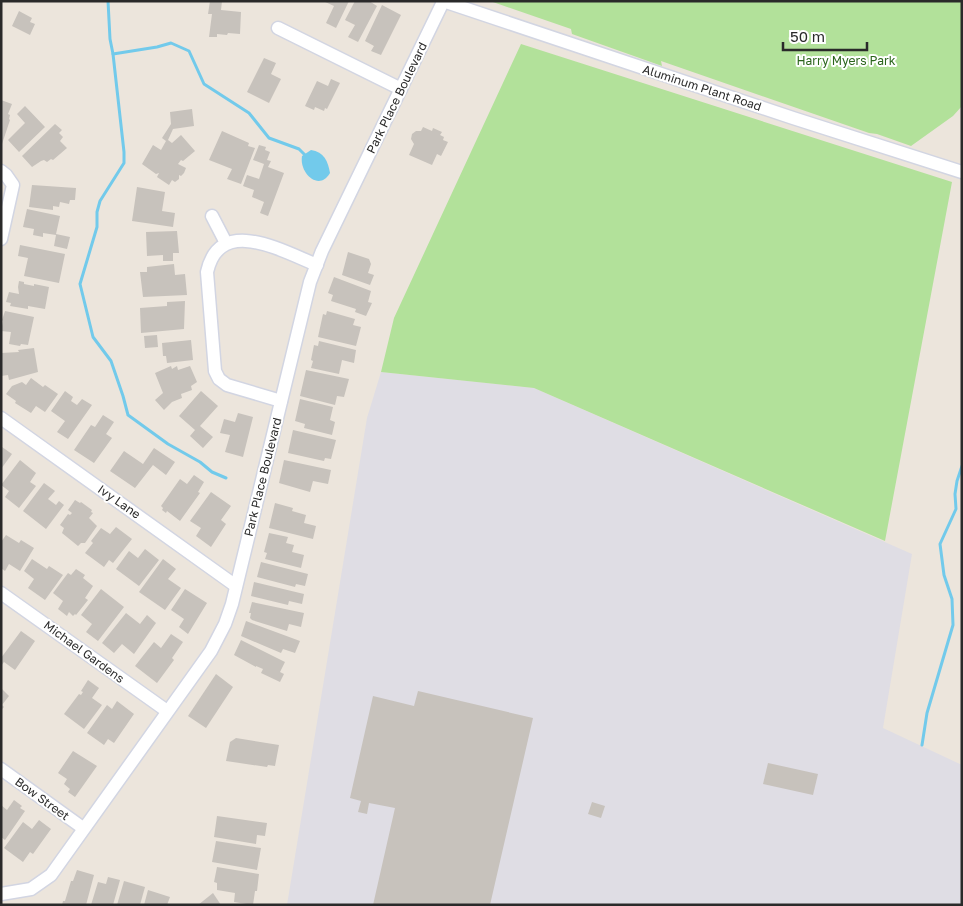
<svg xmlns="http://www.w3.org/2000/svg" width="963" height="906" viewBox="0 0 963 906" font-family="'Golos Text',sans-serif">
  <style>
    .industrial { fill: #dfdde4 }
    .green { fill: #b2e19a }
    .water { fill: #72caeb }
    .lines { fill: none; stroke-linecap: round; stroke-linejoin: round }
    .stream { stroke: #72caeb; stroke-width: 3 }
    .building { fill: #c7c2bc }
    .minor-casing { stroke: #d2d5e2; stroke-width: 15 }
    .minor { stroke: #fff; stroke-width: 12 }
    .labels { text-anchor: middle; stroke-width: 4; stroke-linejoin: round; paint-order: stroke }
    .park-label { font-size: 12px; fill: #2b651c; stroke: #fff }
    .street-label { font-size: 12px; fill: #2a2a2a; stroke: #fff }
  </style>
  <rect width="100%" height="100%" fill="#ece5dc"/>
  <polygon class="industrial" points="381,372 534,388 912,554 883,728 962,765 962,905 287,905 367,418"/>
  <g class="green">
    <polygon points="490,1 962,1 962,106 953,116 911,146 877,134 869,133 661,61 662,66 572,34 571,29"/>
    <polygon points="521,44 952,182 885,541 534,388 381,372 394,318"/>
  </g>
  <path class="water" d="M311,150c13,2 17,11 19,23 -11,19 -31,0 -28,-17z"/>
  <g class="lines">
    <g class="stream">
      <polyline points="108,1 110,39 113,54 124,152 124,163 100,201 97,212 97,227 80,284 93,337 111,361 123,396 128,415 168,444 200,462 212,472 226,478"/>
      <polyline points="113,54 157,47 171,43 189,51 204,84 249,113 269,138 299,149 306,156"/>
      <polyline points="922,745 927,713 953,625 952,599 944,575 940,544 956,509 955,494 957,481 962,466"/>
    </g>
  </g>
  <g class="building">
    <polygon points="210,1 222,1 221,10 241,12 240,34 228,33 227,35 217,34 217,37 209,37 212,14 208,14"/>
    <polygon points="323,1 349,1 336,28 326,23 334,6"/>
    <polygon points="355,1 369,1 377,6 358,42 348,37 355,25 345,20"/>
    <polygon points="382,5 401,15 381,55 371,51 374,46 365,41"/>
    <polygon points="19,11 32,18 30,22 35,24 30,35 12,26"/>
    <polygon points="264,58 276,63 271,74 281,79 269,103 247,92"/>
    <polygon points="331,79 340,83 327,109 325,108 324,111 315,107 314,110 305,106 317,81 328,86"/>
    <polygon points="1,100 12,104 8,114 10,115 9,119 10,120 2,144"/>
    <polygon points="25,106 45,127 19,152 8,140 25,123 17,114"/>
    <polygon points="192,109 194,126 173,129 168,140 172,143 181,135 195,151 183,161 181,160 178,164 186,168 184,173 181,176 179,175 179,179 175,182 172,180 169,185 157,177 159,173 156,174 142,164 153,145 161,150 166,141 162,138 171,124 170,112"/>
    <polygon points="55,124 62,130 59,133 63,137 60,141 67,148 53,160 51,159 47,162 44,160 41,161 32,167 22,156"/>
    <polygon points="423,127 432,131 433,128 442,132 440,135 444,137 443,140 448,142 441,156 437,154 432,165 409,155 414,144 411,139 412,134 416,131 421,131"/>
    <polygon points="222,131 249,143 248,146 255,148 241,184 227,179 232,169 209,160"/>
    <polygon points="259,145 266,147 265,150 270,152 267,160 271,161 268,167 284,173 268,216 260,213 264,202 252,197 254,190 243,186 247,175 259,179 264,164 253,160"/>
    <polygon points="32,185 76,188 75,200 70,200 69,204 60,202 59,207 53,206 53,210 29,207"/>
    <polygon points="137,187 165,192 162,211 175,213 173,227 132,221"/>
    <polygon points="27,209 60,216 56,234 70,237 67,249 54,246 56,235 43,233 43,237 33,235 34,229 23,227"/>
    <polygon points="177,231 179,253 173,253 173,261 163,261 163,255 147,256 146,232"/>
    <polygon points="20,245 65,254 59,283 24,276 28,258 18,256"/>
    <polygon points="348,252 369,259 371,264 368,273 374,275 370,285 342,275"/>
    <polygon points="174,264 175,275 185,274 187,295 143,297 140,272 147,272 147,267"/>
    <polygon points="334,277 371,291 368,302 372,303 366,316 355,312 356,309 331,301 333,295 328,293"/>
    <polygon points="19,281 24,282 24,284 34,286 34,284 49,287 45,309 28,306 28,309 10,306 11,303 6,302 9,292 19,294 18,287"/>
    <polygon points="185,301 184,329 141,333 140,308 167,306 167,302"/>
    <polygon points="5,311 34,317 28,345 21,344 20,346 9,344 11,332 1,331 3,321 2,320"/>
    <polygon points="327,311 355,319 353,325 361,327 356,346 318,337 323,314 326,315"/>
    <polygon points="157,335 158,347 145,348 144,336"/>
    <polygon points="191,340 193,360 167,363 166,356 163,356 162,343"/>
    <polygon points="319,341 356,350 354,363 342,360 339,374 311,368 313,361 311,360 314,345 318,346"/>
    <polygon points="34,348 38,372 9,380 8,375 1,376 1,353 19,352 18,350"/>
    <polygon points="171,366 172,369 177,366 178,370 190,366 197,382 191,386 192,390 181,394 182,398 172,402 164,410 155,400 163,393 155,373"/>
    <polygon points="306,370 349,379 344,397 337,396 335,405 300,396"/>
    <polygon points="31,378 43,387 45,385 58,394 45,412 36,406 31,413 15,403 16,401 6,394 12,386 22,382 26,385"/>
    <polygon points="65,391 73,397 71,401 77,405 82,399 92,405 68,439 57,432 65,421 51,411"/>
    <polygon points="201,391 218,406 200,426 213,437 203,448 190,436 195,430 179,416"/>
    <polygon points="300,399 333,407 330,420 335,422 332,435 304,428 305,424 295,421"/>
    <polygon points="238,413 253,417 243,457 225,452 230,435 220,433 224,419 235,422"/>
    <polygon points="103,415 114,422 106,434 112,438 94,463 74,450 91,425 95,427"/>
    <polygon points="293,430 336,440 331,459 325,458 324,461 288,453"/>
    <polygon points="2,447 12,454 1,469 1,448"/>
    <polygon points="154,448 175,462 166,475 153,465 135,488 110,471 124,451 143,464"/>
    <polygon points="20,460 36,473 30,482 36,486 19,508 5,497 9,491 1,485"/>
    <polygon points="284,460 331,470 328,484 313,481 310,492 279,483"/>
    <polygon points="194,475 204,482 198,492 200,493 180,521 167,511 166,513 162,510 163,508 161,506 180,479 187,484"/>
    <polygon points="44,483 55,491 48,499 56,505 59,501 64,505 46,529 23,511"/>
    <polygon points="211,492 231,506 221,520 226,524 211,547 196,536 201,528 190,521"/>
    <polygon points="75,500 80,503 81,502 92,510 91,512 93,513 89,518 97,526 85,543 81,543 78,546 62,533 64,528 60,525 68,514 70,515 72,513 68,510"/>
    <polygon points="275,503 293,508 292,511 306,515 304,523 316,526 313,539 269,528"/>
    <polygon points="116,527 132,539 113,563 109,560 104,567 85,553 93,543 91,541 101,528 110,534"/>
    <polygon points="269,533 288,537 286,543 294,545 292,552 304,555 301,568 265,559 267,553 264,552"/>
    <polygon points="6,535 19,543 21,540 34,548 20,571 9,564 5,571 1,568 1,542"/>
    <polygon points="145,549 159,560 139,586 116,569 129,551 138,558"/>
    <polygon points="32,559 47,569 49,566 63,575 45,600 28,588 34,579 24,571"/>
    <polygon points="163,559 176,569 168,579 181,588 165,610 139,592"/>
    <polygon points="261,562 308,574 305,586 296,584 295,587 257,577"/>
    <polygon points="76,569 85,575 83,578 93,586 85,598 88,600 76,615 75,614 73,616 69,612 67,616 58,609 63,601 53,593 68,573 71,575"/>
    <polygon points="254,582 304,594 302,604 289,601 288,605 251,596"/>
    <polygon points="101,589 124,607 98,641 86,632 92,624 81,615"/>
    <polygon points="185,589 207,603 188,634 179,627 184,619 171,610"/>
    <polygon points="252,602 304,613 301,627 289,624 287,631 252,620 250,618 251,613 249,613"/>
    <polygon points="126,613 140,624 147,615 156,623 134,654 122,644 114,653 102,643"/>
    <polygon points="246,621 300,641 295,653 283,649 281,653 241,636"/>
    <polygon points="21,631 35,641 15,670 4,662 1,666 1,658"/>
    <polygon points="171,634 183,642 172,658 174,660 157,683 135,666 154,642 161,648"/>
    <polygon points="241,640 285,662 280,672 284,674 280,682 261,673 263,669 256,666 256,667 234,655"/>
    <polygon points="216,674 233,687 206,728 188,716"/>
    <polygon points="88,680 99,688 92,698 102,705 84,729 64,714 79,694 81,695 83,692 81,691"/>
    <polygon points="1,688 9,696 2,705 4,707 1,710"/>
    <polygon points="418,691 533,718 490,905 373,905 395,808 369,803 367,814 358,812 361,801 350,798 373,696 414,706"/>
    <polygon points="117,701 134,714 114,743 108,739 104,745 87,733 107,705 112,709"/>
    <polygon points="236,738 279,745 275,766 268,765 267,767 226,761 230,742"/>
    <polygon points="73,751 97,766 75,797 68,792 70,789 64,784 67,779 58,773"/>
    <polygon points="768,763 818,774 813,795 763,784"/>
    <polygon points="14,800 22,806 20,808 25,811 5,840 1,837 1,805 7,810"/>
    <polygon points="592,802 605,806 601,818 588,814"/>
    <polygon points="217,816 267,823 265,836 257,835 256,844 214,837"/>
    <polygon points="39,820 51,829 33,854 30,852 23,862 4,848 23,822 32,829"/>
    <polygon points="216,841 261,848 257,870 212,862"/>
    <polygon points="217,867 259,874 257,891 255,891 253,905 234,902 235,893 217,890 217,883 214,882"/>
    <polygon points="77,870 94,875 86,905 62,905 63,901 65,901 71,881 73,881"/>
    <polygon points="108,877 120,880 113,905 91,905 98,882 106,884"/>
    <polygon points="124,881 145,887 140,905 117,905"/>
    <polygon points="148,890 170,897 167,905 144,905"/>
    <polygon points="213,893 221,905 198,905"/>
  </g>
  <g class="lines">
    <g class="minor-casing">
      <g id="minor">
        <polyline points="443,1 793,118 962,172"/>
        <polyline points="278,28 401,89"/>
        <polyline points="1,171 6,175 13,185 1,239"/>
        <polyline points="212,216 226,243"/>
        <path d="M281,401l-54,-16 -8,-6 -4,-8 -8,-99c13,-57 75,-21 110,-7"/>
        <polyline points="1,418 236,586"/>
        <polyline points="1,593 167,711"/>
        <polyline points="1,769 83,828"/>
        <polyline points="1,894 31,889 51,875 211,651 225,624 232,604 310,282 322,251 443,2"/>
      </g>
    </g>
    <use href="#minor" class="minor"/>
  </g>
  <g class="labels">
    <g class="park-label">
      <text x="846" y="65">Harry Myers Park</text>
    </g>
    <g class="street-label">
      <text transform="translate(702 88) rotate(18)" y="4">Aluminum Plant Road</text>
      <text transform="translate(397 98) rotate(-64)" y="4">Park Place Boulevard</text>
      <text transform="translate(263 477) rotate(-76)" y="4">Park Place Boulevard</text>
      <text transform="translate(119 502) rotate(35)" y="4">Ivy Lane</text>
      <text transform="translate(84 652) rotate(36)" y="4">Michael Gardens</text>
      <text transform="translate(42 799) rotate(36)" y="4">Bow Street</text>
    </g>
  </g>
  <rect width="963" height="906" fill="none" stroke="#2a2a2a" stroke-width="5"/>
  <path d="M783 42v8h84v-8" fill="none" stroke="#2a2a2a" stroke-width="2.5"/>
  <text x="790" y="42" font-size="15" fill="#2a2a2a" stroke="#ffffff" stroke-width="4" paint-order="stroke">50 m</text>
</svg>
